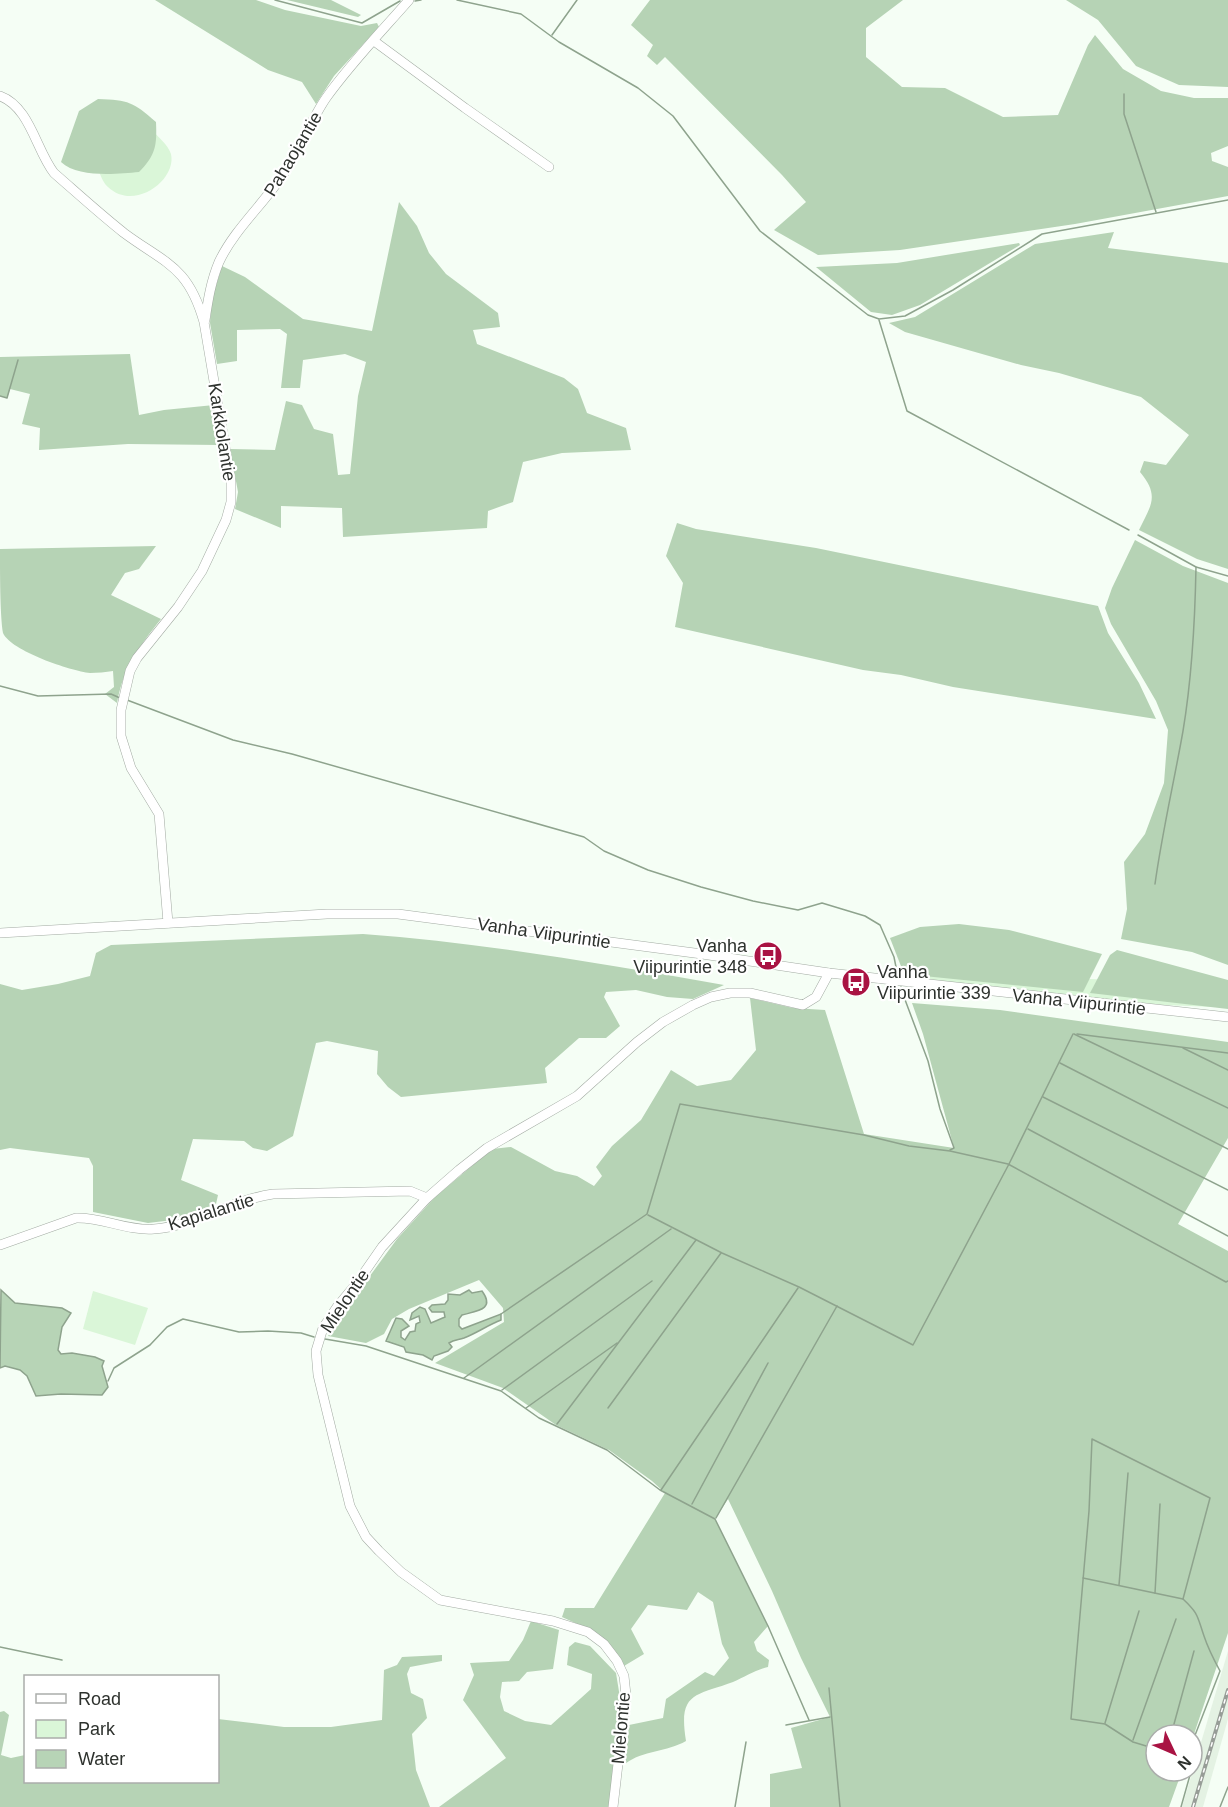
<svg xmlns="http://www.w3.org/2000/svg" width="1228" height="1807" viewBox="0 0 1228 1807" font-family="Arial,sans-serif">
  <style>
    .built { fill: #e4f2e3 }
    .green { fill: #daf6d8 }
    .forest { fill: #b6d3b5 }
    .water { fill: #b7d4b6; stroke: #8ea38d; stroke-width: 1.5 }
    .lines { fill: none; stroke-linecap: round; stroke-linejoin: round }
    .stream { stroke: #8ea38d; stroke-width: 1.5 }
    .minor-casing { stroke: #a3aba3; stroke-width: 10 }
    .minor { stroke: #fff; stroke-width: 9 }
    .rail-casing { stroke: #979d97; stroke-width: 4 }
    .rail { stroke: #fff; stroke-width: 1.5; stroke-dasharray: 4.5; stroke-linecap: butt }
    .labels { text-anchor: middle; stroke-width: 4.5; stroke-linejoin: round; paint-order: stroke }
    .street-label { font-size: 18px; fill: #2e322e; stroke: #fff }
    .poi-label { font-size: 18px; fill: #2e322e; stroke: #fff; text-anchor: end }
  </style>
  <rect width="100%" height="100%" fill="#f5fef5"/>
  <polygon class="built" points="1228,1651 1228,1719 1203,1807 1182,1807"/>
  <g class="green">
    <path d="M153,131c6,7 15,14 18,23 6,26 -37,58 -63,33 -6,-5 -8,-14 -11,-21z"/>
    <path d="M908,972l208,8 98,27c-102,-3 -203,-14 -303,-31z"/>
    <polygon points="93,1291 148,1308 135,1345 83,1329"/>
  </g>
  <g class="forest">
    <polygon points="155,0 256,0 285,10 361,26 377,23 379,27 334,76 316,104 302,82 268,70"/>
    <polygon points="287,0 331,0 361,15 358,17"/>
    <polygon points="650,0 903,0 866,28 866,57 902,87 945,88 1003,117 1058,115 1088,45 1095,35 1123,69 1161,91 1194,98 1228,98 1228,146 1211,153 1212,161 1228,167 1228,196 1075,224 900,250 818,255 774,230 806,202 782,175 665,57 657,65 647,56 653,45 631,25"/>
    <polygon points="1066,0 1228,0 1228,87 1179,85 1136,66 1098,20"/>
    <path d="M98,99c31,1 35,3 58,23 1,23 0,33 -17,50 -22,2 -61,6 -78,-10l18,-51z"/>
    <polygon points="399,202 417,226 429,253 446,274 498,313 500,327 473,330 477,344 564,378 578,389 587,413 626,428 631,450 562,453 523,462 513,502 488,511 487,528 343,537 342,508 281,506 281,528 235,509 238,492 230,449 275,450 286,401 302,405 314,429 333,434 338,475 350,474 358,396 366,362 345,354 303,360 300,388 281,388 287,334 280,329 237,330 237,361 217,364 210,323 211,302 222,266 245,277 303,319 372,331"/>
    <path d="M1114,232l-6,16 120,15v306l-31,-10 -58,-29c12,-25 21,-34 1,-58l4,-11 22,4 23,-30 -48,-38 -82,-24 -38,-8 -116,-33 -16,-9 26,-6 120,-73z"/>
    <polygon points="1019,243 1020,245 920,305 892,315 871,312 816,267 897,263"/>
    <polygon points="130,354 139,415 164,410 214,405 219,445 128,444 39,450 40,428 22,424 30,394 10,389 7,398 0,396 0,357"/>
    <polygon points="677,523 696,529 816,548 1098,606 1108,633 1139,683 1156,719 953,687 901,675 863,670 675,627 683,583 666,556"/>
    <polygon points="1135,540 1183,566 1228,583 1228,965 1192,952 1121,939 1127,909 1124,862 1145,834 1164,783 1168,730 1156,701 1111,624 1105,608 1112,588"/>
    <path d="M156,546l-17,23 -14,4 -14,22 50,24c-23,29 -37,47 -44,84l-12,-9 9,-7 -1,-16c-7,1 -16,2 -23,2 -19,-2 -79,-22 -87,-40 -3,-18 -3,-63 -3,-84z"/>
    <polygon points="959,924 1009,930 1102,954 1083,992 904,974 890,938 920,927"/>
    <path d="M363,934c121,9 242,30 361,51l-31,14 -26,-2 -31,-7 -30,2 -2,5 16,29 -14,12h-27l-34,30 2,15 -146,14 -13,-10 -11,-13 1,-23 -51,-10 -11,2 -23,93 -26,15 -14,-3 -9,-7 -51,-2 -12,41 37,15 -2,9 -43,16 -25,3 -55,-11v-46l-4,-8 -79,-10 -10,2v-166l22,6 36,-6 32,-8 6,-23 15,-8z"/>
    <polygon points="1117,950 1228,980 1228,1009 1090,993 1110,955"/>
    <path d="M750,998l43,10 32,2 39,124 90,14 -31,-114 -11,-31 88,7 228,32v96l-50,86 50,27v382l-36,107v-5h-36v36h26l-13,36h-399v-33l32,-6 -11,-40 39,-11 -29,-59 -29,-67 -44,-92 -13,20 53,107 -14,16 3,9 12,9 -1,7c-13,3 -23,10 -35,15 -38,14 -55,10 -47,59 -19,11 -43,9 -61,23l4,-39 34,-7 3,-19 39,-27 9,4 15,-18 -7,-14 -9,-42 -15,-10 -11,18 -39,-5 -17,24 13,25 -20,12 -29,-34 -33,-15 3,-9h29l71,-115 -13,-12 -43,-31 -53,-25 -53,-37 -68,-25 69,-41 -1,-14 -24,-28 -70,29 -17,10 -8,15 -18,9 -38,-7 25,-37 44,-60 38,-42 57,-48 19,-2 44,24 22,5 17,10 8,-10 -6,-9 16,-21 29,-26 30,-50 26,16 34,-6 25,-30z"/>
    <polygon points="531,1621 559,1630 553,1669 527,1672 519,1681 502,1682 500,1697 504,1711 525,1721 551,1725 591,1689 592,1674 567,1665 569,1647 575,1642 590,1646 616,1673 621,1704 610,1807 439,1807 506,1758 463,1700 474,1675 470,1663 509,1661 523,1640"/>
    <polygon points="442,1655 442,1661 410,1667 407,1674 411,1693 423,1699 427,1718 412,1734 416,1770 430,1807 0,1807 0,1712 4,1711 9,1715 1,1755 11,1758 25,1755 26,1782 218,1782 218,1719 284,1727 331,1727 382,1720 384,1670 397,1665 402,1657"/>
  </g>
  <g class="water">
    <polygon points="1,1290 15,1303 62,1308 71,1313 62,1327 58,1350 61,1354 72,1353 95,1357 104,1361 102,1366 108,1387 102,1395 61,1394 36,1396 27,1376 20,1370 5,1366 0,1368"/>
    <path d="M469,1290l3,3 10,-2c14,19 -6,20 -20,24l-3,4v7l3,3 39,-15v6c-13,5 -24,13 -37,18 -6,2 -10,2 -15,5l3,4 -4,4 -14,5 -2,4 -9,-5 -17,-3 -2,-5 -18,-6 10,-23 6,1 7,7 -8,5v6l4,3 5,-8 5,-1 1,-7 4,-2 -1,-6 -9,4 2,-7 8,-6 5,2 6,14 14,-6 -1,-5h-12l-3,-4 3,-3 13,-1 3,-4v-6l12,1z"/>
  </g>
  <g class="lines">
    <g class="stream">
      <polyline points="275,0 362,23 400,1"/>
      <polyline points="457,0 521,14 559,42 638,88 673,116 760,231 868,315 879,319 905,316 953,290 1042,234 1228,200"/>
      <polyline points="415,1 421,0"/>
      <polyline points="552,35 577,0"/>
      <polyline points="1124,94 1124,114 1156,212"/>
      <polyline points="879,320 907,411 1129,530"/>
      <polyline points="0,396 7,398 18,360"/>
      <polyline points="1138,535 1196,567 1228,576"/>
      <polyline points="0,686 38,696 111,694 120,698"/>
      <polyline points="127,700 233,740 292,754 584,837 604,851 648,870 701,887 753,901 798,910 822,903 865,916 880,925 894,957 896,967 893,967 897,976"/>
      <path d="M1155,884c7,-51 19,-102 28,-153 9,-54 12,-110 13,-164"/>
      <polyline points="901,987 901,989"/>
      <polyline points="904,997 928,1061 940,1109 954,1148 950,1150"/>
      <polyline points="1074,1034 1228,1108"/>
      <polyline points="1077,1034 1228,1053"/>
      <polyline points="1183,1048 1228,1070"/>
      <polyline points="1060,1063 1228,1149"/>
      <polyline points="1043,1097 1228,1190"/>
      <polyline points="1028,1129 1228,1236"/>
      <polyline points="648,1215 722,1253 799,1287 913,1345 1009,1164 1073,1034"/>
      <polyline points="501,1314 647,1214 680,1104 864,1135 909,1146 950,1151 1008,1164 1226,1282 1228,1281"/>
      <polyline points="325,1339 366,1346 501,1391 539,1418 607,1450 660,1490 715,1519 768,1626 809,1720"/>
      <polyline points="464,1378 671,1229"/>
      <polyline points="108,1381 114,1368 150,1345 167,1327 183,1319 239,1332 268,1331 301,1333 314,1337"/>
      <polyline points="502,1390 652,1281"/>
      <polyline points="526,1408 617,1343"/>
      <polyline points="608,1408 721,1253"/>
      <polyline points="557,1424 696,1240"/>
      <polyline points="661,1490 798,1288"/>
      <polyline points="692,1504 768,1363"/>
      <polyline points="716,1518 837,1306"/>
      <path d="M1083,1578l100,21c16,15 14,17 21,37 4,12 10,24 16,35l-28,72"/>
      <polyline points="1119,1585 1128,1473"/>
      <polyline points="1155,1593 1160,1504"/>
      <polyline points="0,1647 62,1660"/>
      <polyline points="829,1688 840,1807"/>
      <polyline points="1105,1723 1139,1611"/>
      <polyline points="786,1725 830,1717"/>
      <polyline points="1171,1735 1194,1651"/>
      <polyline points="1133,1740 1176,1619"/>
      <polyline points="1156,1749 1133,1742 1105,1724 1071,1719 1089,1511 1092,1439 1210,1498 1183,1599"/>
      <polyline points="735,1807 746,1742"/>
      <polyline points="1181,1807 1192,1768"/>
      <polyline points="1220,1807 1228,1787"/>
    </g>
    <g class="minor-casing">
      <g id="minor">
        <polyline points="374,41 465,108 549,167"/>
        <path d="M0,96c30,11 36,54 54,77 23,20 46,41 70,60 42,31 64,33 80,89l27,160v20l-5,18 -24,51 -24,36 -41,51 -7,13 -9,39v26l10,32 28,46 9,109"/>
        <path d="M205,320c3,-20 6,-39 14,-58 16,-34 47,-60 67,-92 15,-23 25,-50 40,-72 25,-35 55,-66 83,-98"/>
        <polyline points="0,933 327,914 398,914 702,954 829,973 1228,1017"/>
        <path d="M0,1245l76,-27c26,-1 51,13 78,11 41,-3 77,-29 119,-35l137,-3 17,7"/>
        <polyline points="613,1807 626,1695 624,1676 617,1661 604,1644 588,1632 553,1621 440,1600 401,1572 379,1551 366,1537 350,1506 318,1375 316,1351 323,1328 337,1307 357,1283 382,1247 427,1198 459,1170 487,1148 577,1096 637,1042 663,1022 693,1005 711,997 730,993 750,993 803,1005 816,997 829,973"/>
      </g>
    </g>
    <use href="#minor" class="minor"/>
    <g class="rail-casing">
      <polyline id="rail" points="1193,1807 1228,1690"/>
    </g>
    <use href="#rail" class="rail"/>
  </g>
  <defs>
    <g id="bus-disc" transform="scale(1.5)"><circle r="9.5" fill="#a91343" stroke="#fff"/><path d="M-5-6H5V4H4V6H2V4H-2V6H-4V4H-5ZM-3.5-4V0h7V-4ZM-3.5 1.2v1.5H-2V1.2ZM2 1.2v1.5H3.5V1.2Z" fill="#fff"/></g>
  </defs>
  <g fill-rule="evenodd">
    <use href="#bus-disc" x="768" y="956"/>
    <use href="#bus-disc" x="856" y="982"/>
  </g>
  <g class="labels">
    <g class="street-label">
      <text transform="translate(293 154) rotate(-59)" y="6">Pahaojantie</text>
      <text transform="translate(222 432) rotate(81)" y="6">Karkkolantie</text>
      <text transform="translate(544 933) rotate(8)" y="6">Vanha Viipurintie</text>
      <text transform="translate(1079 1002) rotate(6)" y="6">Vanha Viipurintie</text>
      <text transform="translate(211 1212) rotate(-17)" y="6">Kapialantie</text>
      <text transform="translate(345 1301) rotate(-56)" y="6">Mielontie</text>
      <text transform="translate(621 1728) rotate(-85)" y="6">Mielontie</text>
    </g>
    <g class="poi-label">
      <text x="747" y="952">Vanha<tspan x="747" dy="21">Viipurintie 348</tspan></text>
      <text x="877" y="978" text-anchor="start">Vanha<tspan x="877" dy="21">Viipurintie 339</tspan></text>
    </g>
  </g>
  <rect x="24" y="1675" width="195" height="108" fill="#ffffff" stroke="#abadab" stroke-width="1.5"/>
  <rect x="36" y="1694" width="30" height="9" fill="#ffffff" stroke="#abadab" stroke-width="1.5"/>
  <text x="78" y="1705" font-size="18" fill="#2e322e">Road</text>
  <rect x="36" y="1720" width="30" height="18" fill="#daf6d8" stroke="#abadab" stroke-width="1.5"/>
  <text x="78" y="1735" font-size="18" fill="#2e322e">Park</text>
  <rect x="36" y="1750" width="30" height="18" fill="#b7d4b6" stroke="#abadab" stroke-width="1.5"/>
  <text x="78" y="1765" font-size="18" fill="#2e322e">Water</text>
  <g transform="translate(1174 1753) rotate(134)"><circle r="28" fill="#ffffff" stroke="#abadab" stroke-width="1.5"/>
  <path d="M0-4.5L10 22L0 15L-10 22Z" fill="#a91343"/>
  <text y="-9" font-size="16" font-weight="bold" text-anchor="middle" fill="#2e322e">N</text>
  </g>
</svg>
